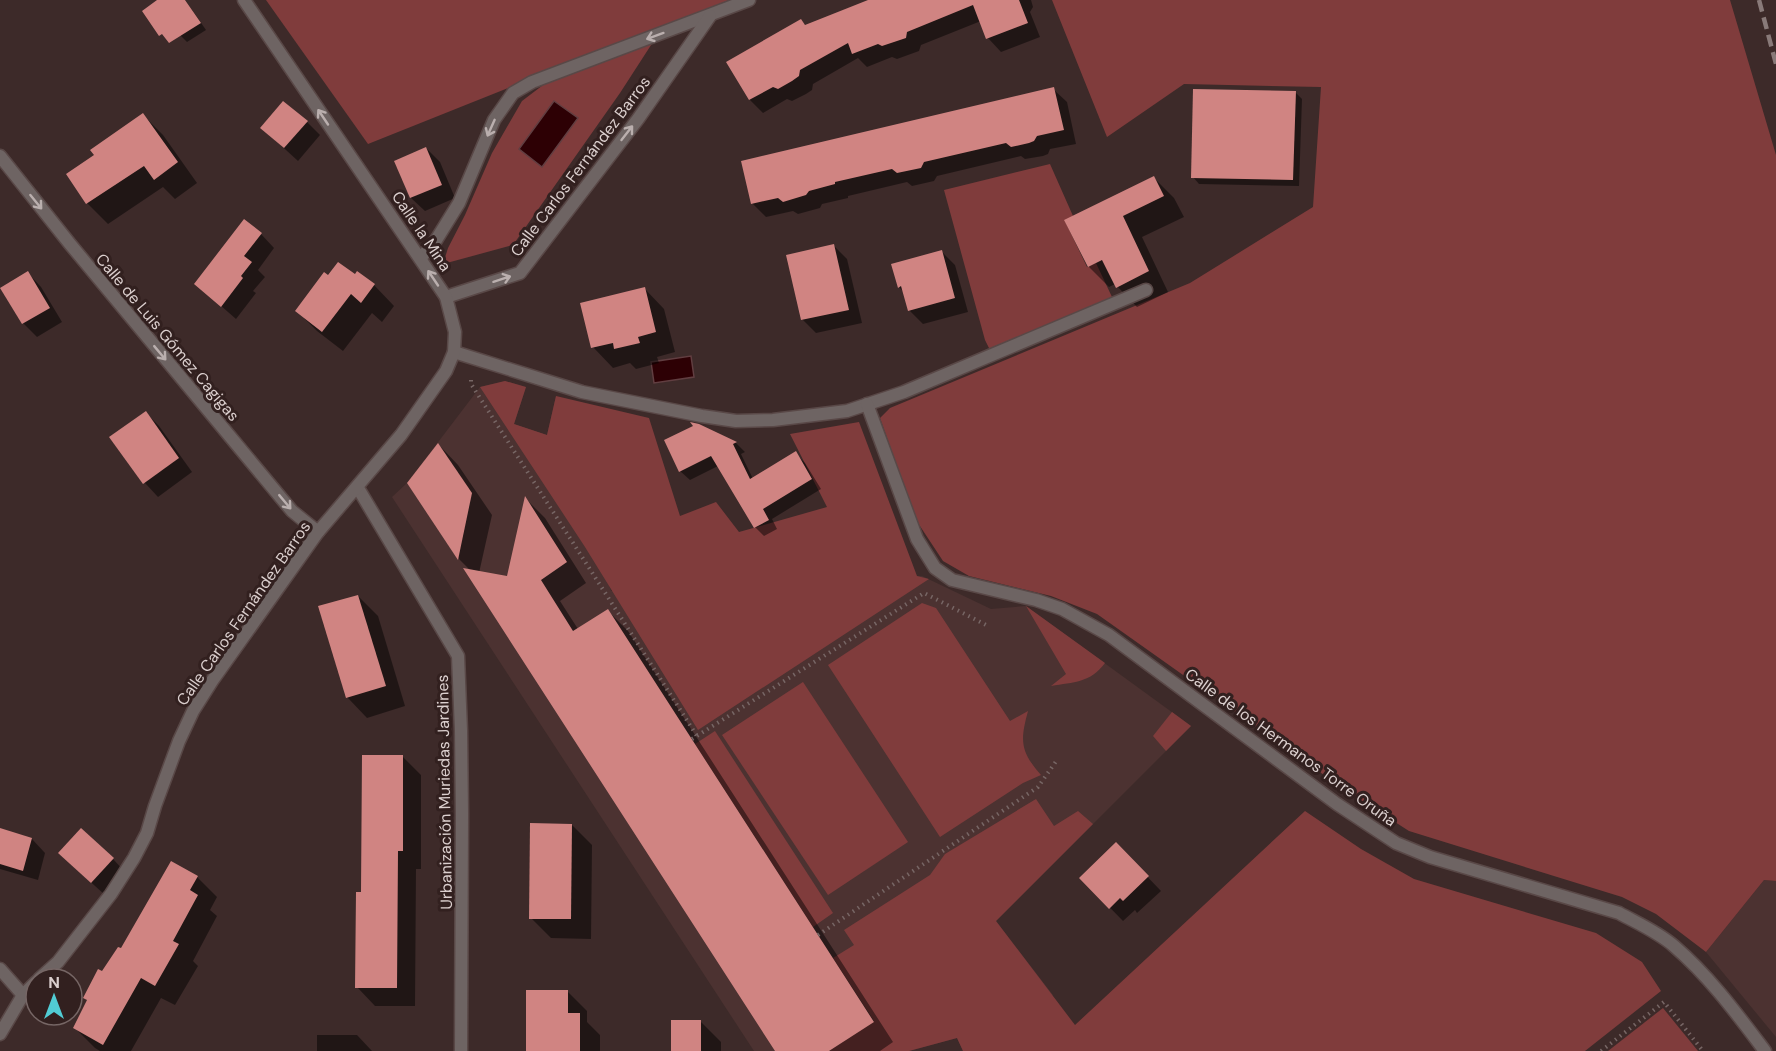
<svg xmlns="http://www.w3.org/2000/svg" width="1776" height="1051" viewBox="0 0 1776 1051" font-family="'DM Sans',sans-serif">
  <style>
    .built { fill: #4c3231 }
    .green { fill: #803c3c }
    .water { fill: #2d0004; stroke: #613e41; stroke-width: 1.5 }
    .shadow { fill: #0007 }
    .building { fill: #d08482 }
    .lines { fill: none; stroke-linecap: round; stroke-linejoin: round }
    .minor-casing { stroke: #594847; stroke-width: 15 }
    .path { stroke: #776665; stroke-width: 4; stroke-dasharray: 1.5 4.5; stroke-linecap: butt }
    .minor { stroke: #6e6463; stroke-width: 12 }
    .rail { stroke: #897a79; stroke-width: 4.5; stroke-dasharray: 12 6; stroke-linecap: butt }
    .oneway { stroke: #baafae }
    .labels { text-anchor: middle; stroke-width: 6; stroke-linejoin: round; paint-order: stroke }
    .street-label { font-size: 16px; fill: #dbcfce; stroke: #32201f }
  </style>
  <rect width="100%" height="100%" fill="#3d2a29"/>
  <g class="built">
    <polygon points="505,381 526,387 514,424 547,435 556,396 611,591 922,576 991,609 1026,606 1191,726 996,921 1053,995 963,1051 957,1038 909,1051 754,1051 392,497 407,483 480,387"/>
    <polygon points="1764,880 1776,881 1776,1037 1706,952"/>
  </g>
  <g class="green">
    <polygon points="266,0 729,0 368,144"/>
    <polygon points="1052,0 1730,0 1776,155 1776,881 1764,880 1706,952 1656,914 1622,897 1409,831 1348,792 1097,614 1051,596 969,576 943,561 916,520 880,418 890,408 1190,283 1313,207 1321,87 1184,84 1107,137"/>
    <polygon points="653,42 620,93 513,245 443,264 448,248 465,215 492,153 522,101 547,82"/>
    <polygon points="1050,164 1073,216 1065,221 1087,267 1096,263 1112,297 990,350 985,340 944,190"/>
    <polygon points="505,381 526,387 514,424 547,435 556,396 649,418 680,516 716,502 739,532 827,507 790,434 859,422 917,576 929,579 698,730 585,547 480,387"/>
    <path d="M922,603l14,5 74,113 18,-10c-8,30 -8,40 13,64l-18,8 -83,54 -112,-172z"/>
    <path d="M1026,606l79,57c-15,20 -31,19 -54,23l15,-12z"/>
    <polygon points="803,682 908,842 828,895 722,735"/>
    <polygon points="1172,712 1191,726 1166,751 1153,736"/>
    <polygon points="715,731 833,913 813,927 695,744"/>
    <polygon points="1036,799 1054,826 1078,811 1093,824 996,921 1075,1025 1305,811 1361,849 1414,879 1596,933 1642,962 1661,991 1585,1051 963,1051 957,1038 909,1051 829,1051 874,1021 833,958 854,945 844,930 930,875 945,854"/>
    <polygon points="1663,1008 1698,1051 1608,1051"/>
  </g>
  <g class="water">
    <polygon points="554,101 578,118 542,167 519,149"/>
    <polygon points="691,356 694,377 654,383 651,362"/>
  </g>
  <g class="shadow">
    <polygon points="159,0 185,0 206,30 187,42 181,36"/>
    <polygon points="871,0 1031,0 1033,7 1030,12 1040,37 1001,52 988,38 981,21 921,45 919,51 897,59 892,57 867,67 858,58 813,84 812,90 806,94 792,101 787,99 763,113 750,100 728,63 801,21 806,26"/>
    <polygon points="1053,89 1067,102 1076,144 1050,149 1048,154 1043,156 1025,159 1021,156 937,176 934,181 912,186 907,182 848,196 848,198 822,204 820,208 798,214 793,211 766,217 752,203"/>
    <polygon points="1295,92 1302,99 1299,186 1199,184 1193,177"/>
    <polygon points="143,115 163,135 197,183 175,199 163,187 108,224 88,204 68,174 96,156"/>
    <polygon points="307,122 320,135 298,161 262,128"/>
    <polygon points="426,148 440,162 455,198 425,211 411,198 396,162"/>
    <polygon points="1154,178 1174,198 1184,217 1142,237 1168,292 1137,307 1115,284 1109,287 1089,267 1066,221"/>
    <polygon points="261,234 274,248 258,270 265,277 253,291 256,293 236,319 196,284"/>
    <polygon points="834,246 847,259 862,323 816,333 802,319"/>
    <polygon points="942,252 955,265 968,312 923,324 909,310 904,292 899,287"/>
    <polygon points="28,273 41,287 62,322 37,337 23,323"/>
    <polygon points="358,273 374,285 394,306 382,322 372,313 343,351 317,331 297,311 328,277 355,276"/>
    <polygon points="644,288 664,309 675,352 657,357 659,363 636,369 630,363 613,368 593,347"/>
    <polygon points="146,413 159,426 192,472 158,497 145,483 112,437"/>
    <polygon points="698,425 736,443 745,452 741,454 753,479 795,453 805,463 821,489 772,519 777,529 764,536 755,527 718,466 690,480 680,471"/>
    <polygon points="439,445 458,465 492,515 479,573 508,578 526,499 545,518 586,583 560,601 578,629 608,611 628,631 893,1042 880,1051 776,1051 471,571 459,559 409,483"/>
    <polygon points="358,596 378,616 405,706 367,718 347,697"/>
    <polygon points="403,757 421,775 421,869 416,869 415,1006 375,1006 357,987 362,894"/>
    <polygon points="572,825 592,845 591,939 551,938 531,918"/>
    <polygon points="0,830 32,839 45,853 38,880 0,869"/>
    <polygon points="1116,844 1161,891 1137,913 1135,910 1123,921 1081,878"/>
    <polygon points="113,859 126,873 105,895 73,866"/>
    <polygon points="197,877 217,897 210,910 217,916 193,961 198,966 175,1005 161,998 131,1051 100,1051 95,1048 75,1028 88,1001 85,998 121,950"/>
    <polygon points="567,991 587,1011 587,1022 600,1035 600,1051 527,1051"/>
    <polygon points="701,1022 721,1042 721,1051 673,1051"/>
    <polygon points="317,1035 357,1035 372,1051 317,1051"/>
  </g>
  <g class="building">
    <polygon points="157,0 185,0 201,23 169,43 162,34 159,36 142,11"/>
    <polygon points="868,0 1019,0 1028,23 986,39 973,5 907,32 906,38 882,46 878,44 852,54 848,43 800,70 799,76 792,81 778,89 773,87 749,100 726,62 801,19 805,25"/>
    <polygon points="1054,87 1064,130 1037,136 1034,141 1029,143 1011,147 1006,143 924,162 921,168 897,173 892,169 835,182 835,184 809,191 806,195 783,202 778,198 751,204 741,161"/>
    <polygon points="1193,89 1296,91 1293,180 1191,178"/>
    <polygon points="283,101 308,121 284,148 260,128"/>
    <polygon points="143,113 178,162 154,180 144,166 86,204 66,174 94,155 90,150"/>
    <polygon points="426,147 442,185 410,198 394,161"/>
    <polygon points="1154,176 1164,196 1123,216 1149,271 1116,288 1102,260 1088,267 1064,220"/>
    <polygon points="244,219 262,233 244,256 252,262 241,276 243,278 221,307 194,284"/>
    <polygon points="834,244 849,310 801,320 786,255"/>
    <polygon points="942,250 955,298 908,311 901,286 898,288 891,264"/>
    <polygon points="338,262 355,274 357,271 375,284 361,303 351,294 322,332 295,311 324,272 328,275"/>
    <polygon points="28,271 50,308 22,324 0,288"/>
    <polygon points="645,287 656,332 638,337 640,343 614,349 613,343 591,348 580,303"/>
    <polygon points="146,411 179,458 143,484 109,437"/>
    <polygon points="690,422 699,424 737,442 733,444 750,479 796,451 812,479 763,509 769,520 754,528 711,456 679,472 664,440 693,426"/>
    <polygon points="438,443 472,493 458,560 407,483"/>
    <polygon points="525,496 567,562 541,580 573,631 608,609 874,1022 829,1051 775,1051 463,568 507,576"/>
    <polygon points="358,595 386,686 346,698 318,606"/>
    <polygon points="362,755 403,755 403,851 398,851 397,988 355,988 356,892 361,892"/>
    <polygon points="530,823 572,824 571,919 529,919"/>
    <polygon points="0,828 32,838 23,871 0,864"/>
    <polygon points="81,828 114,858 91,883 58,853"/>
    <polygon points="1116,842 1149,876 1123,901 1120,898 1109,909 1079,878"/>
    <polygon points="171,861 198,876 190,890 198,895 173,941 179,944 155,986 141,978 103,1045 73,1028 87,1000 83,998 98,969 102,971 118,947 121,948"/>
    <polygon points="526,990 568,990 568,1013 580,1013 580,1051 526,1051"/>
    <rect x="671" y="1020" width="30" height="31"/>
  </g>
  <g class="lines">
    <g class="minor-casing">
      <g id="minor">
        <polyline points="0,156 70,244 292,511 318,532"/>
        <polyline points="420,258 433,245 459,203 494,120 513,93 532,82 749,0"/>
        <polyline points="446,297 520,273 638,119 710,16"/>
        <polyline points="454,352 582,392 702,416 736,421 773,420 847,411 904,392 1146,290"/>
        <path d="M867,404l50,135 18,29 17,12 84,20 26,9 47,26 228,169 59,39 34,14 189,56c18,10 39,19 55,33 36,31 63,68 91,105"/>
        <polyline points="358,488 458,656 461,731 462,814 461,1051"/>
        <polyline points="0,969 23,995"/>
        <polyline points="39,979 58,962 111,894 134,858 147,833 155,806 179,741 193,711 212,681 318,532 401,435 446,371 454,352 455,332 446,297 244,0"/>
        <polyline points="0,1034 23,995 36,982"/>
      </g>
    </g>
    <g class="path">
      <polyline points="471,380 471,384 697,736"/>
      <polyline points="692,739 924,593 988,626"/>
      <polyline points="818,935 1038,787 1057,760"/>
      <polyline points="1601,1051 1664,1002 1703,1051"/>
    </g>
    <use href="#minor" class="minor"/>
    <polyline class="rail" points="1759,0 1776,64"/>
  </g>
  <defs><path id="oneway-shaft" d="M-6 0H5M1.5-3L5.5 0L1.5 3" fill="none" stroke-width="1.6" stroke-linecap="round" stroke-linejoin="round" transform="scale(1.5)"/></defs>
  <g class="oneway">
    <use href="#oneway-shaft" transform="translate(655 36) rotate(160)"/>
    <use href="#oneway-shaft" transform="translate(323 117) rotate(-124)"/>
    <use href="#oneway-shaft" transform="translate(491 128) rotate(114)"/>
    <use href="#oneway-shaft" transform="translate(627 133) rotate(-52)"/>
    <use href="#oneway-shaft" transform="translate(36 202) rotate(51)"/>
    <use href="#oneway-shaft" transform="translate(433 278) rotate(-124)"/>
    <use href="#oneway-shaft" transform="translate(502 279) rotate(-18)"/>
    <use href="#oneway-shaft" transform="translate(160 353) rotate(50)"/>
    <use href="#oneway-shaft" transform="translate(285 502) rotate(50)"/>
  </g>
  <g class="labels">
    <g class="street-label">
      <text transform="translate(580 166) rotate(-53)" y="6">Calle Carlos Fernández Barros</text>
      <text transform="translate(422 231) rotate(56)" y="6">Calle la Mina</text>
      <text transform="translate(168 337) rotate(50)" y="6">Calle de Luis Gómez Cagigas</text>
      <text transform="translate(243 613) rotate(-55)" y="6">Calle Carlos Fernández Barros</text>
      <text transform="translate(1291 747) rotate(36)" y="6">Calle de los Hermanos Torre Oruña</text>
      <text transform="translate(444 792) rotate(-91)" y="6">Urbanización Muriedas Jardines</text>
    </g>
  </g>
  <g transform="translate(54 997)"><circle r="28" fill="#32201f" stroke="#766665" stroke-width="1.5"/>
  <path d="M0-4.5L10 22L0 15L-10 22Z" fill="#51ccd4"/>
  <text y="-9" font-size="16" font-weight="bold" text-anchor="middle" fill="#dbcfce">N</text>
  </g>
</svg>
